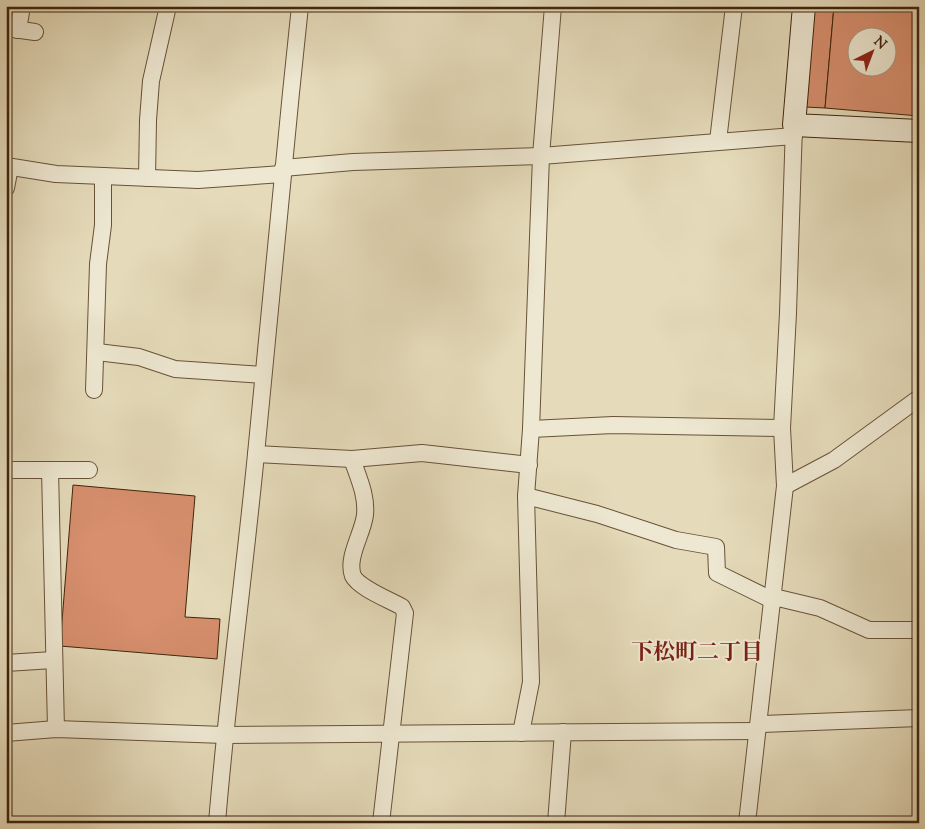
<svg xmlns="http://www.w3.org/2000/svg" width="925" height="829" viewBox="0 0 925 829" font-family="'Sorts Mill Goudy','Noto Serif JP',serif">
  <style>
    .building { fill: #d78f6e; stroke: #3f240c; fill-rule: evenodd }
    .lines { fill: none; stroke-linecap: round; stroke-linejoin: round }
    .street-casing { stroke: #685238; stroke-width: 18 }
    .secondary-casing { stroke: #3f240c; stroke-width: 24 }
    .street { stroke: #eee8d2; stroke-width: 16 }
    .secondary { stroke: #eee8d2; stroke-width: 22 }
    .labels { text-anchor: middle; stroke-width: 4; stroke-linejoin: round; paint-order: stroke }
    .neighbourhood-label { font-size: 22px; font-weight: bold; fill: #7a1f14; stroke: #eee8d2 }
  </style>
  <rect width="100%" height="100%" fill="#e5dbba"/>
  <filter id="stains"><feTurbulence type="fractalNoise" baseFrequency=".004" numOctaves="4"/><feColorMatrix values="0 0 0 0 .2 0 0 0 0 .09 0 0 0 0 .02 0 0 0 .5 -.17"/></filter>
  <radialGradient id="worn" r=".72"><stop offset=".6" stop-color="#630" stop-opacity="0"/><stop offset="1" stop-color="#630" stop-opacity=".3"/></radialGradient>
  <g class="building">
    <polygon points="813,6 834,6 825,108 805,107"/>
    <path d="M834,6h85v110l-94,-8zM858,38h30v30h-30z"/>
    <polygon points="73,485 195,496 185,617 220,619 217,659 60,646"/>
  </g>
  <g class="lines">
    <g class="street-casing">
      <g id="street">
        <polyline points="6,28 35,32"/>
        <polyline points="18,30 22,6"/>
        <polyline points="718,141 734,6"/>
        <polyline points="6,166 56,174 198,180 282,174"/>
        <polyline points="283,168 353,162 541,156 794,136"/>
        <polyline points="147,178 148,120 151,81 168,6"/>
        <polyline points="6,188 10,167"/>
        <polyline points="97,352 139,357 175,369 263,375"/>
        <polyline points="94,390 98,264 103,225 103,176"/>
        <polyline points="531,429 613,425 782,428"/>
        <polyline points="256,454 352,459 422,453 529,465"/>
        <path d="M352,459c6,18 15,36 13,56 -2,18 -19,43 -12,61 6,12 37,24 49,31l3,6 -24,210"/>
        <polyline points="6,470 89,470"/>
        <polyline points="50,470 56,729"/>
        <polyline points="785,486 834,460 919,398"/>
        <polyline points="526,496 597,514 676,540 716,547 717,573 774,601"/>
        <polyline points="774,597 820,608 869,630 919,630"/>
        <polyline points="6,663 53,660"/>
        <polyline points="759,724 919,718"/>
        <polyline points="6,733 56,729 224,735 757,731"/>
        <polyline points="521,733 531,682 526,496 531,429 541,156 553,6"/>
        <path d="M217,823c10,-124 27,-246 39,-369 15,-150 28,-299 44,-448"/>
        <polyline points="556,823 563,732"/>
        <polyline points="747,823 785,486 782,428 788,313 794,125"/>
      </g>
    </g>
    <g class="secondary-casing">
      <polyline id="secondary" points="804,6 794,125 919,131"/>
    </g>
    <use href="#street" class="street"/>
    <use href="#secondary" class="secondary"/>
  </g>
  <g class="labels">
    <g class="neighbourhood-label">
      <text x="697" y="659">下松町二丁目</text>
    </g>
  </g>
  <rect width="925" height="829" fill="none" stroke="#e5dbba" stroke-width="25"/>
  <rect x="8" y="8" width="910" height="814" fill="none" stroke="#3f240c" stroke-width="2.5"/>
  <rect x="12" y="12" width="900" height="804" fill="none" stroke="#3f240c"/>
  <g transform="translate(872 52) rotate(42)"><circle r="24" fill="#eee8d2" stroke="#a89a83"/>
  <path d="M0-4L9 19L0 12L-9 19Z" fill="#8f2418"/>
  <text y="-8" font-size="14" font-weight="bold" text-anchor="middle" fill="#3f240c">N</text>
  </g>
  <rect width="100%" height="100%" filter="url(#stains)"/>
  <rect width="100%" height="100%" fill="url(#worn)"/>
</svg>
